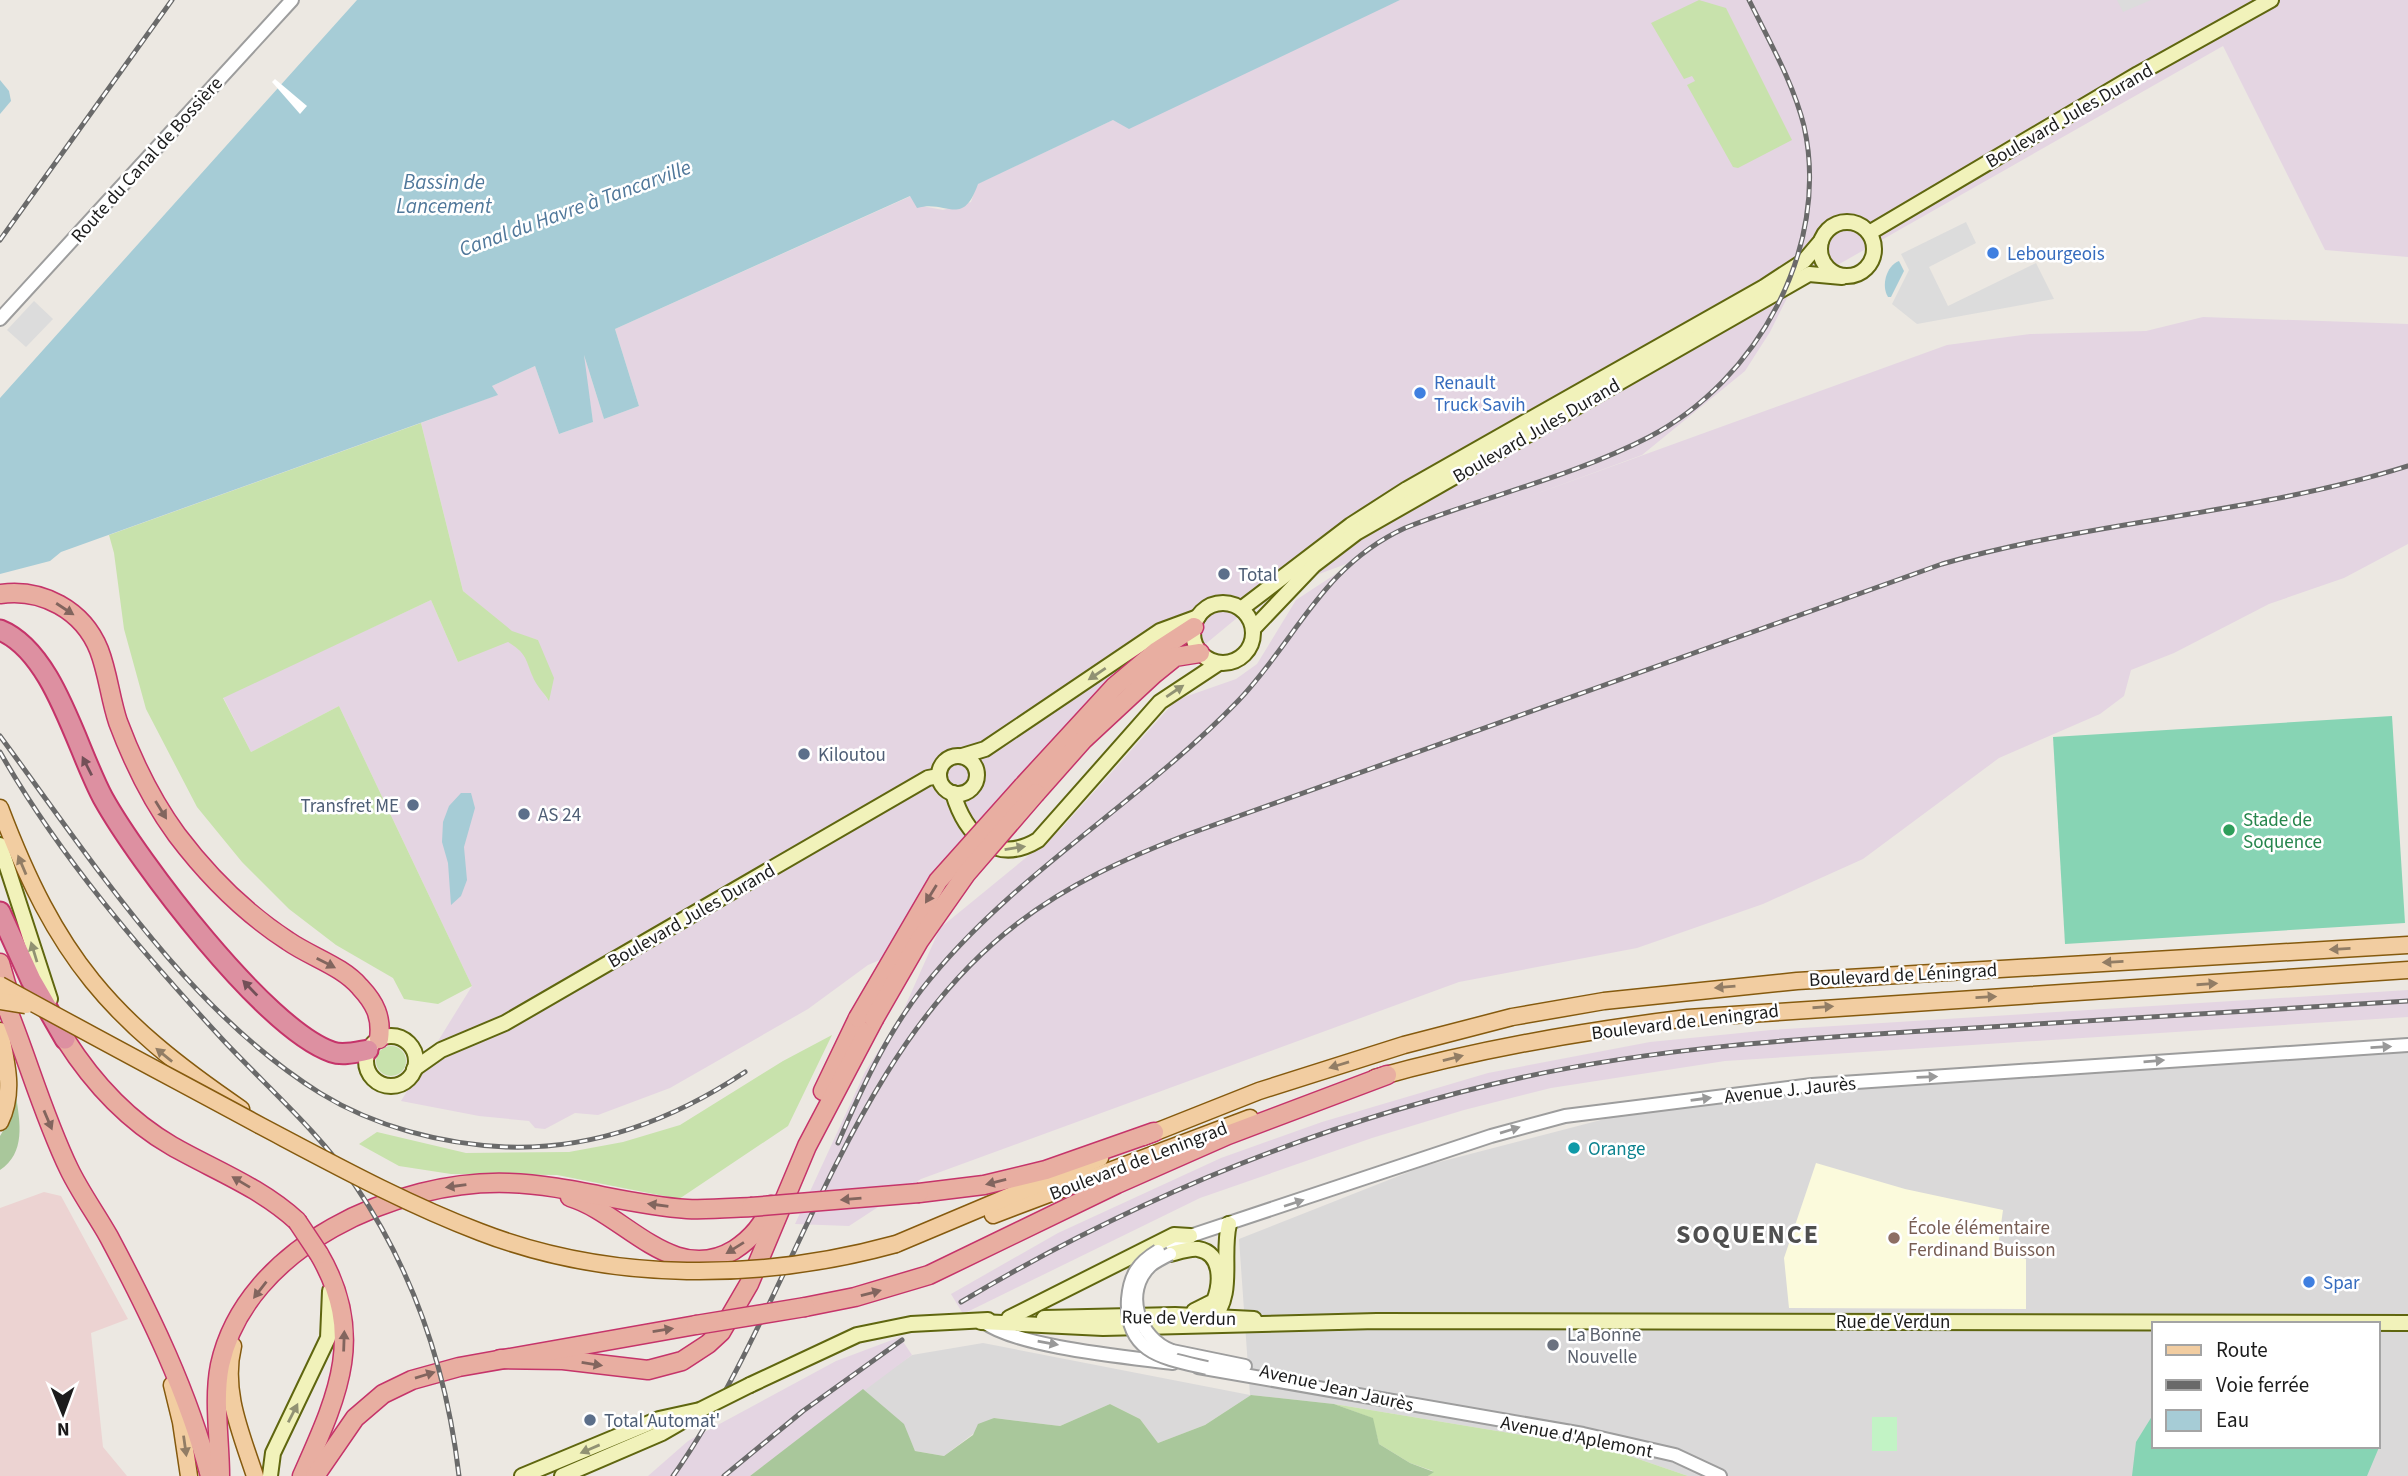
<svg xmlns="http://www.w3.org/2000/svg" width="2408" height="1476" viewBox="0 0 2408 1476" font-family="'Source Sans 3',sans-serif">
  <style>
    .residential { fill: #dad9d9; fill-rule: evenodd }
    .commercial { fill: #ecd3d2 }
    .industrial { fill: #e4d5e2 }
    .education { fill: #fbfadc }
    .grass { fill: #c8e2ac }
    .forest { fill: #a9c79b }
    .park { fill: #c2f3c5 }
    .pitch { fill: #87d4b4 }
    .parking { fill: #dcdcdc }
    .water { fill: #a6ccd6 }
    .pier { fill: #fff }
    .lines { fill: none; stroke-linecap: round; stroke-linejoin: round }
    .tertiary-casing { stroke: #9d9d9d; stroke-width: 16 }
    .secondary-casing { stroke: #5f660f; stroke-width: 18 }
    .primary-casing { stroke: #855a0e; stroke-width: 19 }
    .trunk-casing { stroke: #c5346a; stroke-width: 21 }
    .motorway-casing { stroke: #c5346a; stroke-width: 23 }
    .tertiary { stroke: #fff; stroke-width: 12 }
    .secondary { stroke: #f1f2ba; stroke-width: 14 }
    .primary { stroke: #f2cda1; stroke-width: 16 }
    .trunk { stroke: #e8aea1; stroke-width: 18 }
    .motorway { stroke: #dd90a1; stroke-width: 19 }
    .rail-casing { stroke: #6a6a6a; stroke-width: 5 }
    .rail { stroke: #fff; stroke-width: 2.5; stroke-dasharray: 8; stroke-linecap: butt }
    .tertiary-bridge-casing { stroke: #9d9d9d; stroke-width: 16; stroke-linecap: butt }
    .secondary-bridge-casing { stroke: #5f660f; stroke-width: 18; stroke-linecap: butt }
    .primary-bridge-casing { stroke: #855a0e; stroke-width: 19; stroke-linecap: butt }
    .trunk-bridge-casing { stroke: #c5346a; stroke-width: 21; stroke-linecap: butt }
    .tertiary-bridge { stroke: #fff; stroke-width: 12 }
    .secondary-bridge { stroke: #f1f2ba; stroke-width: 14 }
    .primary-bridge { stroke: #f2cda1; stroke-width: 16 }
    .trunk-bridge { stroke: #e8aea1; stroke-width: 18 }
    .oneway { fill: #82655e }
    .oneway2 { fill: #919273 }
    .oneway3 { fill: #735058 }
    .oneway4 { fill: #927d65 }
    .oneway5 { fill: #999 }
    .shop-dot { fill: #3f7fe0; stroke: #fff; stroke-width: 2.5 }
    .service-dot { fill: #5c6f8a; stroke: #fff; stroke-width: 2.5 }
    .leisure-dot { fill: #2e9e5b; stroke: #fff; stroke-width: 2.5 }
    .culture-dot { fill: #0f9aa8; stroke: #fff; stroke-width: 2.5 }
    .education-dot { fill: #8d6e63; stroke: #fff; stroke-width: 2.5 }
    .worship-dot { fill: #6b7280; stroke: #fff; stroke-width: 2.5 }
    .labels { text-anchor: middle; stroke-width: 5; stroke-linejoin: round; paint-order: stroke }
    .street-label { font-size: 19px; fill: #1c1c1c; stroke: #fff }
    .shop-label { font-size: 19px; fill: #366cbe; stroke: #fff; text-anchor: start }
    .service-label { font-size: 19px; fill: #4e5e75; stroke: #fff; text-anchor: start }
    .leisure-label { font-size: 19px; fill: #27864d; stroke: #fff; text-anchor: start }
    .culture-label { font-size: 19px; fill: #0d838f; stroke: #fff; text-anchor: start }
    .education-label { font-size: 19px; fill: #785e54; stroke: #fff; text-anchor: start }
    .worship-label { font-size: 19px; fill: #5b616d; stroke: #fff; text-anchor: start }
    .water-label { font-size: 21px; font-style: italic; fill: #4f779a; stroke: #fff }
    .district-label { font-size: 26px; font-weight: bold; letter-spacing: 2px; fill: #4f4f4f; stroke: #fff }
  </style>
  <rect width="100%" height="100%" fill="#ece8e2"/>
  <path class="residential" d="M2408,1040v436h-720l-76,-26 -278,-46 -83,-9 -46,30 -47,18 -18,-24 -30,-15 -50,22 -66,-8 -50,38 -29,-5 -12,-27 -40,-35 49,-34 71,-12 267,52 -11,-156 185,-73 196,-51 130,-20zM2154,1324h224v122h-224z"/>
  <polygon class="commercial" points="44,1192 61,1196 128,1319 91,1333 103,1447 127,1476 0,1476 0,1208"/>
  <g class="industrial">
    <polygon points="1400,0 2408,0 2408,257 2325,250 2223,46 1790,292 1770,332 1745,371 1642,455 1467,519 1947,345 2030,334 2146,331 2203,317 2408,324 2408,544 2344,578 2269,604 2174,653 2131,670 2124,696 2100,714 1999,758 1863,859 1763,904 1637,948 1459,982 921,1179 849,1226 795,1224 865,1072 903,1011 940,928 1061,829 1176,700 1236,679 1257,664 1296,600 1357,560 1267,593 1032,788 927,940 868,965 808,1009 670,1088 598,1115 575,1113 545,1129 535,1128 529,1121 479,1116 401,1101 472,986 339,706 251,752 223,697 431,600 458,662 508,641 521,650 529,660 532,675 548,700 538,640 512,632 463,591 421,423 497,395 492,386 535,366 559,434 593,422 582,349 604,419 639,406 615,329 911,196 922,206 943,210 971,202 977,184 1113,120"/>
    <polygon points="2408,990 2408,1017 1725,1061 1551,1088 1464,1110 1372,1138 1200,1198 963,1314 951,1294 1058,1233 1221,1158 1322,1122 1488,1073 1650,1042 1771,1030"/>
    <polygon points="900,1337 912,1355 750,1476 648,1476 688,1441 836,1361"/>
  </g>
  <polygon class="education" points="1816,1163 1905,1189 2003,1210 1997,1254 2026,1259 2026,1309 1789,1308 1784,1258"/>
  <g class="grass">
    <polygon points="1699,0 1726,8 1792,140 1738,168 1733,167 1687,85 1695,81 1692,76 1684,79 1651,23"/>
    <path d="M421,423l42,168 49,40 26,9 16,38 -5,23c-4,-7 -9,-11 -13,-18 -11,-20 -6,-28 -28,-41l-50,20 -27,-62 -208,98 28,54 88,-46 133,280 -34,18 -34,-5 -11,-21 -57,-33 -47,-36 -47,-47 -45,-55 -51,-98 -22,-80 -10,-76 -5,-18z"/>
    <polygon points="832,1035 788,1126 679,1199 557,1175 451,1174 399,1166 359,1144 377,1132 466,1153 569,1152 623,1142 680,1125 783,1061"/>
    <circle cx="391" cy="1061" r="15"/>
    <polygon points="1334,1404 1612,1450 1688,1476 1428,1476 1433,1471 1410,1463 1379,1444 1372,1418"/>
  </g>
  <g class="forest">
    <path d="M16,1096c4,26 10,57 -16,74v-34l12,-20z"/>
    <polygon points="863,1389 904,1424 915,1451 944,1456 973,1435 978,1424 994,1418 1060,1426 1110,1404 1140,1419 1158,1443 1205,1425 1251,1395 1334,1404 1373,1418 1379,1444 1410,1463 1434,1472 1428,1476 750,1476"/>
  </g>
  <rect class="park" x="1872" y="1417" width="25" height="34"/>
  <g class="pitch">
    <polygon points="2392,716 2405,923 2065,944 2053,737"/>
    <polygon points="2154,1413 2154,1446 2380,1445 2367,1476 2132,1476 2136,1442"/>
  </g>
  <g class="parking">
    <polygon points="2117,0 2151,0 2123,12"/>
    <polygon points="1966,222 1976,243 1929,267 1948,306 2036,263 2054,299 1917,324 1892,304 1909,270 1901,254"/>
    <polygon points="34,301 53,319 26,347 7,330"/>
  </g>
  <g class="water">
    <path d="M357,0h1043l-271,129 -16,-9 -135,64c-16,45 -31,15 -61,24l-7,-12 -295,133 24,77 -35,13 -20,-64 9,67 -34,12 -24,-68 -43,20 6,9 -437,157 -11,9 -50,13v-176z"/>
    <polygon points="0,80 9,91 11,101 0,114"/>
    <path d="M1899,261l5,10 -13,26h-3c-7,-11 -2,-31 11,-36z"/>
    <polygon points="461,793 471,793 475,808 464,847 467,880 461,896 451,905 448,863 442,842 443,822 449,806"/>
  </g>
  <polygon class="pier" points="275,79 307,106 300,114 272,82"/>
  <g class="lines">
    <g class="tertiary-casing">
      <g id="tertiary">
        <polyline points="0,319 292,0"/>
        <polyline points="1158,1251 1190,1236 1491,1136 1565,1116 1812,1085 2408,1045"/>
        <path d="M984,1322c33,25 144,35 189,41"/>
        <polyline points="1172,1351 1245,1366"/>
        <polyline points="1198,1367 1583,1434 1675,1455 1720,1476"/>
      </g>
    </g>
    <g class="secondary-casing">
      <g id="secondary">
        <circle cx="1847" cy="249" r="27"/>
        <polyline points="1869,233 2138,74 2271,0"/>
        <circle cx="1223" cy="633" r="30"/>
        <polyline points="1241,609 1351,525 1407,489 1764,287 1804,261 1821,241"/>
        <polyline points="1253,629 1314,565 1356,533 1809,274 1842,277"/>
        <circle cx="958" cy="775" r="19"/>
        <polyline points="962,756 985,749 1160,631 1198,617"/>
        <path d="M953,793c12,41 42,73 85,47l122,-138 59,-39"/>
        <polyline points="0,845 50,999"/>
        <circle cx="391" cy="1061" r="25"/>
        <polyline points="414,1069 441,1050 505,1023 928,778 939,776"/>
        <path d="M1170,1254c8,-2 20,-6 28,-5 25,4 23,35 16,52l-20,10"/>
        <polyline points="1009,1318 1174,1235 1190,1236"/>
        <polyline points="1044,1318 1175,1315 1254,1319"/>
        <path d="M1211,1321c25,-26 10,-64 18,-97"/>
        <polyline points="981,1322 1103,1328 1377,1321 2408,1323"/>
        <polyline points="750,1385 857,1335 911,1324 988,1320"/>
        <polyline points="270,1476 273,1453 328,1338 330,1291"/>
        <polyline points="522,1476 659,1419 700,1410"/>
        <polyline points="562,1476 662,1433 688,1418"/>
      </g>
    </g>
    <g class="primary-casing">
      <g id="primary">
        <path d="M0,808c57,150 109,211 241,301"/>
        <path d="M0,1031c6,31 15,61 0,91"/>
        <path d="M1375,1078c102,-29 208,-47 313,-60l720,-48"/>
        <polyline points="1143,1137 1259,1091 1404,1045 1512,1017 1604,1001 1797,981 2408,945"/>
        <polyline points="993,1215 1250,1118"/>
        <polyline points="896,1244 1100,1158"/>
        <path d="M233,1346c-11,45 8,87 22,130"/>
        <polyline points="172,1385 181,1422 189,1476"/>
      </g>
    </g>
    <g class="trunk-casing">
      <g id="trunk">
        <path d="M0,594c42,-6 83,16 99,56 9,23 11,48 19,72 15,40 34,79 59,113 31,41 68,78 111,106 23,16 54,25 72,46 15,16 22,30 19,52"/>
        <polyline points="1023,786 1114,687 1157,651 1194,627"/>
        <polyline points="1036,793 1083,740 1154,674 1175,657 1200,653"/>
        <polyline points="0,963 11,1001"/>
        <path d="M0,991c25,58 41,120 69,178 11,23 27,45 40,68 41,77 79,155 101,239"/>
        <path d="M65,1039c28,44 62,81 107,107 42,24 88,41 125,75"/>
        <polyline points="823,1091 858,1018"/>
        <polyline points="919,1193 984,1185 1046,1170 1154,1132"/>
        <path d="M570,1197c54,16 103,90 164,53 17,-11 30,-26 37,-45"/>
        <polyline points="805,1307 855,1297 929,1275 1117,1184 1228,1135 1387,1075"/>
        <polyline points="500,1359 563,1360 648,1370 682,1361 708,1344 721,1332 749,1284 807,1146 874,1019"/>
        <path d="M220,1476c0,-35 -7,-76 0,-111 26,-119 178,-186 289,-182 60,2 118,22 178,26 21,1 43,-1 64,-2"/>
        <path d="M302,1476c35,-79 65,-140 17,-222"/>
        <polyline points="315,1476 355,1418 383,1394 412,1380 459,1367 696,1325"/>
      </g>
    </g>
    <g class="motorway-casing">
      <g id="motorway">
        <path d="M0,630c54,22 76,118 103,168 35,63 162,231 229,254 11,4 25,0 36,-2"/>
        <polyline points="0,912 31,980 65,1039"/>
      </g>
    </g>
    <use href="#tertiary" class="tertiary"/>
    <use href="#secondary" class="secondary"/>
    <use href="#primary" class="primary"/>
    <use href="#trunk" class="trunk"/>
    <use href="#motorway" class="motorway"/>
    <g class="rail-casing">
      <g id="rail">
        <polyline points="0,240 172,0"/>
        <path d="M0,736c91,123 188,275 320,357 55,34 122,51 186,54 87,3 167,-27 239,-75"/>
        <path d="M0,752c59,104 142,200 223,288 45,48 95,91 132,145 59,87 92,186 104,291"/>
        <path d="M838,1143c23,-53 48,-108 84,-154 88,-113 217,-185 316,-288 59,-62 84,-135 167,-173 80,-32 167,-51 244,-91 108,-56 182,-190 155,-311 -11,-44 -35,-85 -55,-126"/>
        <path d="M961,1302c176,-105 363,-181 563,-225 143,-31 288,-39 433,-48 151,-9 301,-19 451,-28"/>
        <path d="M673,1476c122,-173 172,-422 345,-553 51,-39 108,-65 168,-88l756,-271c153,-44 314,-50 466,-98"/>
        <polyline points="724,1476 803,1411 902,1340"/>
      </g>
    </g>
    <use href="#rail" class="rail"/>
    <g class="tertiary-bridge-casing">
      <g id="tertiary-bridge">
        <path d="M1158,1251c-20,12 -28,24 -30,48 -3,54 35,59 79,69"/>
        <path d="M1170,1254c-6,3 -14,7 -19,11 -29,27 -12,74 21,86"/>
      </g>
    </g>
    <g class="secondary-bridge-casing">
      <polyline id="secondary-bridge" points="700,1410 750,1385"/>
    </g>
    <g class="primary-bridge-casing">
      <g id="primary-bridge">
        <path d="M0,985c87,48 174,94 261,141 72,38 143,77 219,106 132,51 281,49 416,12"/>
        <polyline points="0,1001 26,1005"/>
      </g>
    </g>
    <g class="trunk-bridge-casing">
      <g id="trunk-bridge">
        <polyline points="858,1018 938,881 1023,786"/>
        <polyline points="874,1019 919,941 966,874 1036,793"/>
        <polyline points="751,1207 919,1193"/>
        <polyline points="297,1221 319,1254"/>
        <polyline points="696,1325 805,1307"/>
      </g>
    </g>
    <use href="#tertiary-bridge" class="tertiary-bridge"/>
    <use href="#secondary-bridge" class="secondary-bridge"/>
    <use href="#primary-bridge" class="primary-bridge"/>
    <use href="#trunk-bridge" class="trunk-bridge"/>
  </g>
  <defs><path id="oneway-solid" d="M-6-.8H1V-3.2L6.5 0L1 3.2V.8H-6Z" transform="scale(1.75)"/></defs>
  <g class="oneway">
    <use href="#oneway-solid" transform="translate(65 609) rotate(33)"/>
    <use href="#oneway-solid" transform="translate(161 810) rotate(58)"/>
    <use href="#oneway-solid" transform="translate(931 894) rotate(122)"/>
    <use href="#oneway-solid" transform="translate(326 963) rotate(27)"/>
    <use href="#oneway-solid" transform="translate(48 1120) rotate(67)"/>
    <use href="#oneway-solid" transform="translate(241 1182) rotate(-149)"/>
    <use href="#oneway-solid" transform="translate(996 1182) rotate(166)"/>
    <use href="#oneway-solid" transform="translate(456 1186) rotate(172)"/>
    <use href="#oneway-solid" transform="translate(851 1199) rotate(175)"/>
    <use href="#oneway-solid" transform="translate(658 1205) rotate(-172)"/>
    <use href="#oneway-solid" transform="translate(735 1248) rotate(148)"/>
    <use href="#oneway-solid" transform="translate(260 1290) rotate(128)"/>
    <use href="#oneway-solid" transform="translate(871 1293) rotate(-15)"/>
    <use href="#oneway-solid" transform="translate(663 1330) rotate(-9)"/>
    <use href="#oneway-solid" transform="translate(344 1341) rotate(-88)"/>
    <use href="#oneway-solid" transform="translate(592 1364) rotate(9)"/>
    <use href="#oneway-solid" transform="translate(425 1375) rotate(-17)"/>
  </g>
  <g class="oneway2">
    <use href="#oneway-solid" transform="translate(1097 674) rotate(146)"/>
    <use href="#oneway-solid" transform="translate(1175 691) rotate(-34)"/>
    <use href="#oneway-solid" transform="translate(1015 848) rotate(-9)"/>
    <use href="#oneway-solid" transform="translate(34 952) rotate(-107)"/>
    <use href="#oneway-solid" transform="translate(293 1413) rotate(-63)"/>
    <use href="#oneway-solid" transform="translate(590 1449) rotate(157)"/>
  </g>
  <g class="oneway3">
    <use href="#oneway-solid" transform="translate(87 766) rotate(-117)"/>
    <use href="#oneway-solid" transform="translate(250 988) rotate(-134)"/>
  </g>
  <g class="oneway4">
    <use href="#oneway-solid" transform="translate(22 865) rotate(-113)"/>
    <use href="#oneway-solid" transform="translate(2340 949) rotate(177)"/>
    <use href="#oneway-solid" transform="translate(2113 962) rotate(177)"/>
    <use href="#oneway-solid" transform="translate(2207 984) rotate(-4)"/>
    <use href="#oneway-solid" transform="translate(1725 987) rotate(175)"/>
    <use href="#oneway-solid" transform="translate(1986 997) rotate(-3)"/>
    <use href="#oneway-solid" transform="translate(1823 1007) rotate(-4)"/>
    <use href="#oneway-solid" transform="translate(164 1055) rotate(-141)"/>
    <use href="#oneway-solid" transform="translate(1453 1058) rotate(-14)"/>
    <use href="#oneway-solid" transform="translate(1339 1065) rotate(163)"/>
    <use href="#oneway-solid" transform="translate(185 1446) rotate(82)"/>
  </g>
  <g class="oneway5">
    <use href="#oneway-solid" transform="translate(2381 1047) rotate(-3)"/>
    <use href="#oneway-solid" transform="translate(2154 1061) rotate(-5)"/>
    <use href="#oneway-solid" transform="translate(1927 1077) rotate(-2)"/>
    <use href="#oneway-solid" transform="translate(1701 1099) rotate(-8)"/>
    <use href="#oneway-solid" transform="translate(1510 1130) rotate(-17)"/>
    <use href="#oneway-solid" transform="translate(1294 1203) rotate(-18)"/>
    <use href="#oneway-solid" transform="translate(1048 1343) rotate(10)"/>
  </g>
  <g class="shop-dot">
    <circle cx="1993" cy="253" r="7"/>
    <circle cx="1420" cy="393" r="7"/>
    <circle cx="2309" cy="1282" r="7"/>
  </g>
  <g class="service-dot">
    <circle cx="1224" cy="574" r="7"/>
    <circle cx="804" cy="754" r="7"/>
    <circle cx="413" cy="805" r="7"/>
    <circle cx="524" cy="814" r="7"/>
    <circle cx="590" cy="1420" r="7"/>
  </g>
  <circle class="leisure-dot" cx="2229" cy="830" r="7"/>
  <circle class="culture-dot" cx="1574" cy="1148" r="7"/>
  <circle class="education-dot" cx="1894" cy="1238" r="7"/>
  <circle class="worship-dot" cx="1553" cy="1345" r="7"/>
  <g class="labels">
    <g class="street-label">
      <text transform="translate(2069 115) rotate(-30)" y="7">Boulevard Jules Durand</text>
      <text transform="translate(146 159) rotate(-48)" y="7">Route du Canal de Bossière</text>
      <text transform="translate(1536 430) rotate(-30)" y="7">Boulevard Jules Durand</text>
      <text transform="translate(691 915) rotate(-30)" y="7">Boulevard Jules Durand</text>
      <text transform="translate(1903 974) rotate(-3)" y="7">Boulevard de Léningrad</text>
      <text transform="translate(1685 1021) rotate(-7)" y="7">Boulevard de Leningrad</text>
      <text transform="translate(1790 1089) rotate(-6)" y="7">Avenue J. Jaurès</text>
      <text transform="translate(1138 1160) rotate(-21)" y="7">Boulevard de Leningrad</text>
      <text transform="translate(1179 1317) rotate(1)" y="7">Rue de Verdun</text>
      <text x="1893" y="1328">Rue de Verdun</text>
      <text transform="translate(1337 1387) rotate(13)" y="7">Avenue Jean Jaurès</text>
      <text transform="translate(1577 1436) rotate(11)" y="7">Avenue d'Aplemont</text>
    </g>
    <g class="shop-label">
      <text x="2007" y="260">Lebourgeois</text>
      <text x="1434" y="389">Renault<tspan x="1434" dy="22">Truck Savih</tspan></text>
      <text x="2323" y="1289">Spar</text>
    </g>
    <g class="service-label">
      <text x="1238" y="581">Total</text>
      <text x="818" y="761">Kiloutou</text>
      <text x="399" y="812" text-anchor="end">Transfret ME</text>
      <text x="538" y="821">AS 24</text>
      <text x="604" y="1427">Total Automat'</text>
    </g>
    <g class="leisure-label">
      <text x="2243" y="826">Stade de<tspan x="2243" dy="22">Soquence</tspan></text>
    </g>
    <g class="culture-label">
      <text x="1588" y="1155">Orange</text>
    </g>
    <g class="education-label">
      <text x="1908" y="1234">École élémentaire<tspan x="1908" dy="22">Ferdinand Buisson</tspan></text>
    </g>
    <g class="worship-label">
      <text x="1567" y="1341">La Bonne<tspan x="1567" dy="22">Nouvelle</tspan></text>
    </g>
    <g class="water-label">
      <text x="444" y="189">Bassin de<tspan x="444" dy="24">Lancement</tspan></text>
      <text transform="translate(575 208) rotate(-20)" y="7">Canal du Havre à Tancarville</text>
    </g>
    <g class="district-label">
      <text x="1748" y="1243">SOQUENCE</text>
    </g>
  </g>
  <rect x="2152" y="1322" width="228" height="126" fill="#ffffff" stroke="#a4a4a4" stroke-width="2"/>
  <rect x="2166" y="1345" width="35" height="10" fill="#f2cda1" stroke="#a4a4a4" stroke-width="2"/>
  <text x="2216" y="1357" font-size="21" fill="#1c1c1c">Route</text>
  <rect x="2166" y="1380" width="35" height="10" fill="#6a6a6a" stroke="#a4a4a4" stroke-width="2"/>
  <text x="2216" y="1392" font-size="21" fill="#1c1c1c">Voie ferrée</text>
  <rect x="2166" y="1410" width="35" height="21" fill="#a6ccd6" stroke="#a4a4a4" stroke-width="2"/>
  <text x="2216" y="1427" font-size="21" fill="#1c1c1c">Eau</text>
  <g transform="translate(63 1413) rotate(179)" stroke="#ffffff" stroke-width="5" paint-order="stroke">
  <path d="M0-5L12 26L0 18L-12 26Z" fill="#1c1c1c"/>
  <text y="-10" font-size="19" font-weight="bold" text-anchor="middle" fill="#1c1c1c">N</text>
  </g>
</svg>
